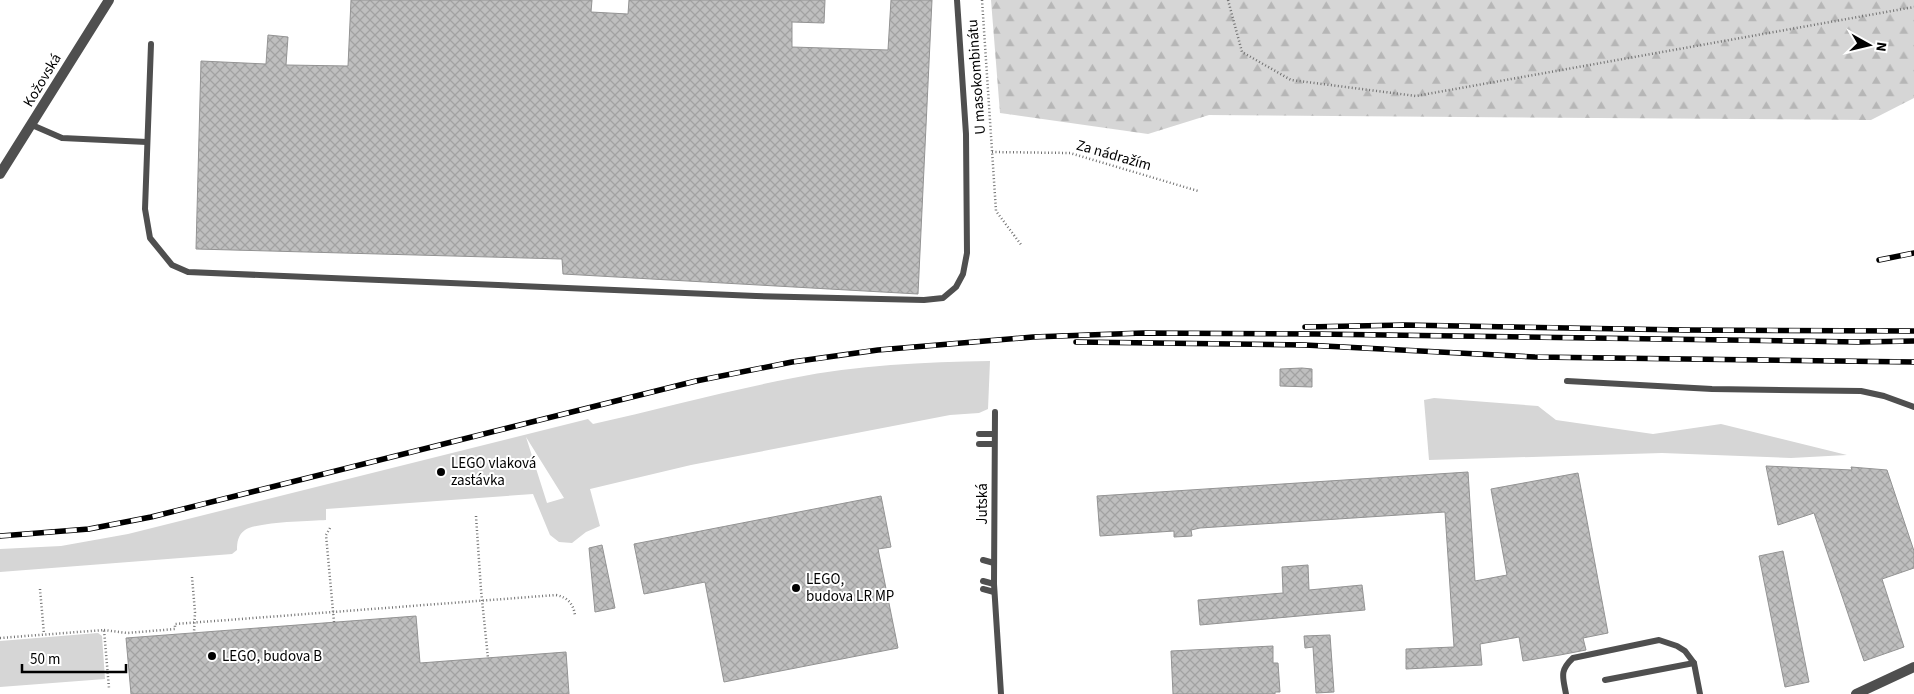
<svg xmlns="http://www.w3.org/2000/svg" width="1914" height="694" viewBox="0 0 1914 694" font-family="'Source Sans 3',sans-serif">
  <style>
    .green { fill: #d6d6d6; fill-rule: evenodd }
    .forest { fill: url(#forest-firs) }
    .building { fill: url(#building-cross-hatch); stroke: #939393 }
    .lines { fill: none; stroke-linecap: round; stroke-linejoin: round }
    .path { stroke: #717171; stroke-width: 2.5; stroke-dasharray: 1 2.5; stroke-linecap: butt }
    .service { stroke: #4f4f4f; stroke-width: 6 }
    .tertiary { stroke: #4f4f4f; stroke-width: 10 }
    .rail-casing { stroke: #000; stroke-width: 5.5 }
    .rail { stroke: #fff; stroke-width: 4; stroke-dasharray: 11; stroke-linecap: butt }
    .poi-dot { fill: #000; stroke: #fff; stroke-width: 2 }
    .labels { text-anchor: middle; stroke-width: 4; stroke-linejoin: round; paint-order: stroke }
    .street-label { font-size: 15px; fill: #000; stroke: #fff }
    .poi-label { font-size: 15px; fill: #000; stroke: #fff; text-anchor: start }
  </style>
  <defs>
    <pattern id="forest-firs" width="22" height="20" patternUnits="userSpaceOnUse" patternTransform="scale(1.25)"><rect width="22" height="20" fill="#d6d6d6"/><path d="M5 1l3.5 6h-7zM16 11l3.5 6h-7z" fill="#b6b6b6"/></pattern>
    <pattern id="building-cross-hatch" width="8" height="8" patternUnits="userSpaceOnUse" patternTransform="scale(1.25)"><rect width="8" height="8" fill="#bfbfbf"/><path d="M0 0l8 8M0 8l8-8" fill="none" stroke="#a2a2a2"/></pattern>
  </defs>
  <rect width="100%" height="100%" fill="#fff"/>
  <g class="green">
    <path d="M990,361l-2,48 -9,4 -29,2 -259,50 -101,24 10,37 -14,6 -14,11 -13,-1 -9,-7 -17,-41 -207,15v11c-17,1 -69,2 -81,10 -7,5 -8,12 -8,20l-5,4 -232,18v-23l61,-3 67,-12 460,-115 5,5c66,-15 133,-33 200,-46 64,-13 131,-16 197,-17zM526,437l38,61 -17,5z"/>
    <polygon points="1434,398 1538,406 1556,420 1653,434 1721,424 1847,455 1791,458 1662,453 1429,460 1424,400"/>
    <polygon points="98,633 102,636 105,679 0,687 0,641"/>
  </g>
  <polygon class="forest" points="991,0 1914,0 1914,98 1871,120 1209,115 1148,134 1000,113"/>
  <g class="building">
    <polygon points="351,0 592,0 591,12 628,14 629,0 825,0 824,23 792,22 792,47 888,50 891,0 932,0 918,294 563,274 562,259 196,249 201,61 266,64 268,35 288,37 286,65 348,66"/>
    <polygon points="1302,368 1312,369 1312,387 1280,386 1280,369"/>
    <polygon points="1766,466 1852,470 1851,467 1887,470 1914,551 1914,568 1882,579 1904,647 1864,661 1814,513 1778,525"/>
    <polygon points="1468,472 1475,581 1507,575 1491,489 1578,473 1608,633 1583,638 1586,650 1560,655 1523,661 1519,637 1480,644 1482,665 1406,669 1406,649 1454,647 1445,512 1200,528 1191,530 1192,536 1174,537 1174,531 1100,536 1097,496"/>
    <polygon points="881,496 891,547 878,549 898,648 724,682 705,582 644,594 634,544"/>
    <polygon points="602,545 615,608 595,612 589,548"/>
    <polygon points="1783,551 1809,682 1785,687 1759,556"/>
    <polygon points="1308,565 1309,590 1362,585 1365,610 1200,625 1198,600 1283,593 1282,567"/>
    <polygon points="416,616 420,663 566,652 569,694 131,694 126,638"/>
    <polygon points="1330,635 1334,692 1316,693 1313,647 1305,648 1304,636"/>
    <polygon points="1273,646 1273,663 1278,663 1280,692 1275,692 1275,694 1173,694 1171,651"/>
  </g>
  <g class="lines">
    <g class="path">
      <polyline points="982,0 996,211 1022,246"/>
      <polyline points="1228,0 1242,52 1291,80 1416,96 1914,7"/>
      <polyline points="992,152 1070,153 1198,191"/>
      <polyline points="476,516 481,590 488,658"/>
      <polyline points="330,528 326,535 334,622"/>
      <polyline points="192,577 195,612 194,633"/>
      <polyline points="40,589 44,634"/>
      <path d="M104,630l23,3 48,-4v-5l381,-29c12,2 18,10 19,21"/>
      <polyline points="0,638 104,630 109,688"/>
    </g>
    <g class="service">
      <polyline points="151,44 145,209 150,238 172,265 188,272 756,296 924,300 943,298 956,287 963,274 967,253 966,134 957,0"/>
      <polyline points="32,125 62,138 147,142"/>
      <polyline points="1567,381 1712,389 1861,391 1884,396 1914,407"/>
      <polyline points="995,412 994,584 1001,694"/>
      <polyline points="979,434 994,434"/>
      <polyline points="979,444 994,444"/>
      <polyline points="983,560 994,563"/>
      <polyline points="983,581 994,584"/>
      <polyline points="983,589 994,592"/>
      <polyline points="1605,680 1694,663"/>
      <path d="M1566,694c-3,-17 -7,-23 7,-36l86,-18 18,6 8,5 9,12 6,31"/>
    </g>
    <g class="tertiary">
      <polyline points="0,174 109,0"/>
      <polyline points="1856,694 1914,667"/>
    </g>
    <g class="rail-casing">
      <g id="rail">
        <polyline points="1879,260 1914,253"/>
        <polyline points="1305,327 1405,325 1684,330 1914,331"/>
        <polyline points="1076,342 1305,345 1535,357 1914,362"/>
        <polyline points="0,536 89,529 151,517 696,381 792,362 878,350 1033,337 1143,333 1316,334 1859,342 1914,341"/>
      </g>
    </g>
    <use href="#rail" class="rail"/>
  </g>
  <g class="poi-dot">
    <circle cx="441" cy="472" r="5"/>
    <circle cx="796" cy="588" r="5"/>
    <circle cx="212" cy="656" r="5"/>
  </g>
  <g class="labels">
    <g class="street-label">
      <text transform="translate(976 77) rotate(-94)" y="5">U masokombinátu</text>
      <text transform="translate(42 80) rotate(-59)" y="5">Kožovská</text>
      <text transform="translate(1114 155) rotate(16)" y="5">Za nádražím</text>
      <text transform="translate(982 504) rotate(-90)" y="5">Jutská</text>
    </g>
    <g class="poi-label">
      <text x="451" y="468">LEGO vlaková<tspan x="451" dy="17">zastávka</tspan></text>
      <text x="806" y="584">LEGO,<tspan x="806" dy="17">budova LR MP</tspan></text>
      <text x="222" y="661">LEGO, budova B</text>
    </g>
  </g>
  <g transform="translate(1869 45) rotate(98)" stroke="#ffffff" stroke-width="4" paint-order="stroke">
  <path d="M0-4L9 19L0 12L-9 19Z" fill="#000000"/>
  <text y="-8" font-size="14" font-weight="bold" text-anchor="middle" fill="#000000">N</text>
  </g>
  <path d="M22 664v8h104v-8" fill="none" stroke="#000000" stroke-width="2.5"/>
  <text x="30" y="664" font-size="15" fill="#000000" stroke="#ffffff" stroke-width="4" paint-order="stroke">50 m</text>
</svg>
